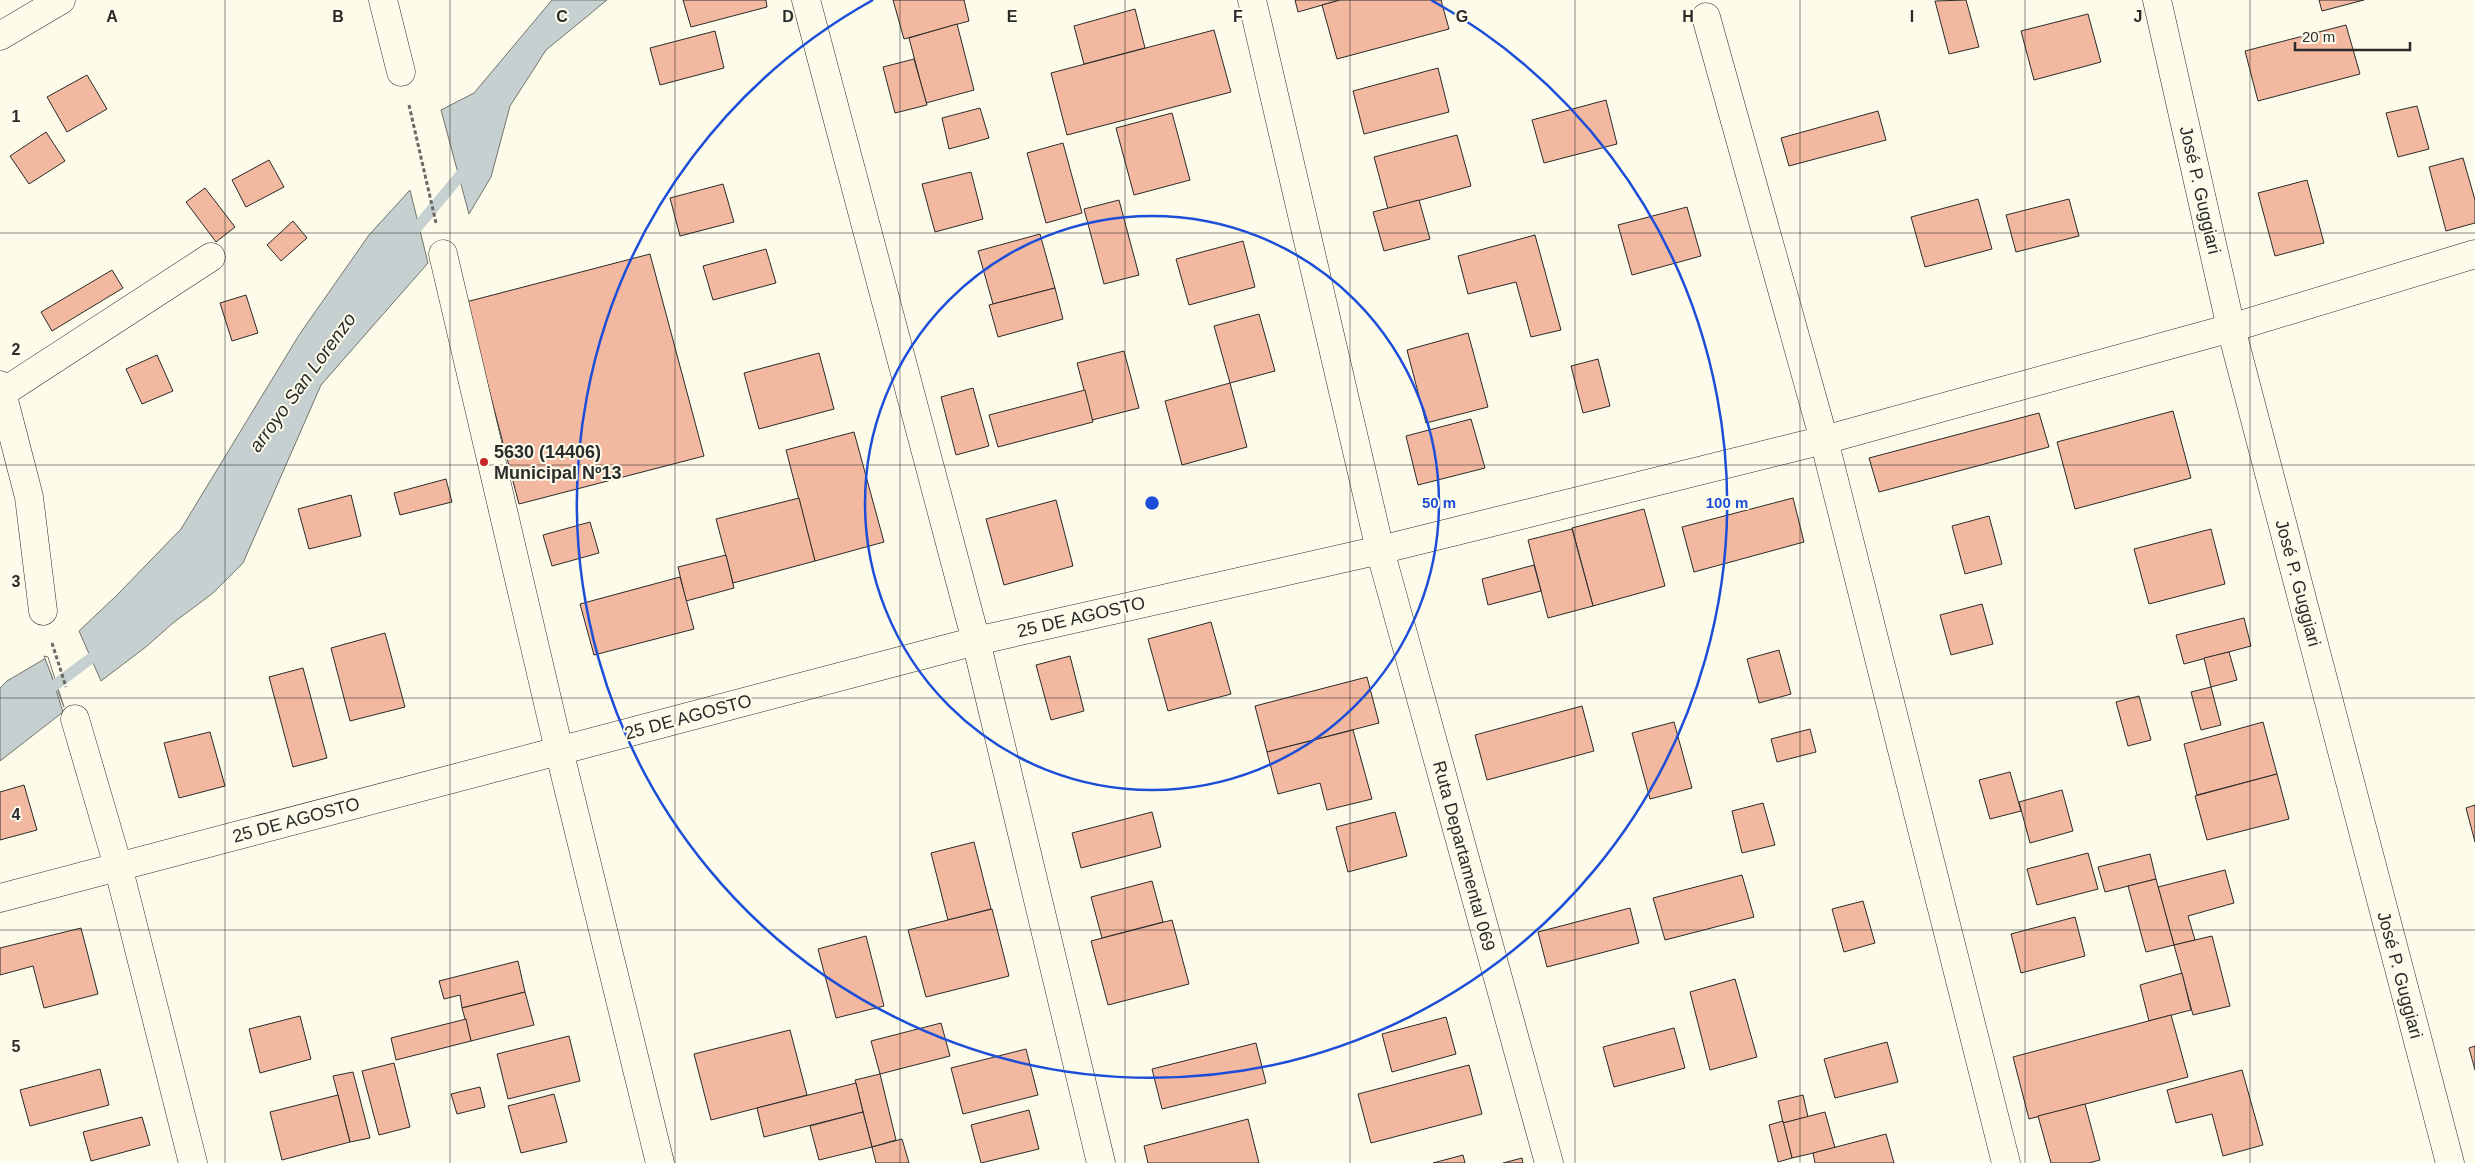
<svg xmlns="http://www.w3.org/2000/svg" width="2475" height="1163" viewBox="0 0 2475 1163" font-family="Helvetica,sans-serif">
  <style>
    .water { fill: #c7d0d0; stroke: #74746e }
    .pier { fill: #fdfbea; stroke: #74746e }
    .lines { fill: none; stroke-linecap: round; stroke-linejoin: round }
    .stream { stroke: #c7d0d0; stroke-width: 11 }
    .building { fill: #f2b8a0; stroke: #2b2b2b }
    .street-casing { stroke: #2b2b2b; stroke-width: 29 }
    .secondary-casing { stroke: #2b2b2b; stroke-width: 29 }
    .path { stroke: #6a6964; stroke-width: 3; stroke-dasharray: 4 2.5; stroke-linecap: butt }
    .street { stroke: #fdfbea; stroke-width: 28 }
    .secondary { stroke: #fdfbea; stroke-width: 28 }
    .grid { fill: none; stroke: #2b2b2b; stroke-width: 1; stroke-opacity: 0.55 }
    .ring { fill: none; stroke: #1d4ed8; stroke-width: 2.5 }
    .poi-dot { fill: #c62828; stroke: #fdfbea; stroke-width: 2 }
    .labels { text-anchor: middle; stroke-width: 4; stroke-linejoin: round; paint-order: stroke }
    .street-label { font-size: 18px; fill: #2b2b2b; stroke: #fdfbea }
    .poi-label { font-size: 18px; font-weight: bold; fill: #2b2b2b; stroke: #fdfbea; text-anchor: start }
    .water-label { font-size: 19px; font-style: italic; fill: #2b2b2b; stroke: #fdfbea }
    .grid-label { font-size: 16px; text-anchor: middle; font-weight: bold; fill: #2b2b2b; stroke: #fdfbea; stroke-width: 4; stroke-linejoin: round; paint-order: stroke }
    .centre { fill: #1d4ed8; stroke: #fdfbea; stroke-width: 2.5 }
    .ring-label { font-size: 15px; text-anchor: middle; font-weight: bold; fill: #1d4ed8; stroke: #fdfbea; stroke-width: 4; stroke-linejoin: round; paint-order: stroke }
  </style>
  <rect width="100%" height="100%" fill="#fdfbea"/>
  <g class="water">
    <polygon points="552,0 607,0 546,50 530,75 510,106 491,177 469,214 441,110 474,93"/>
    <polygon points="410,190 428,263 321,385 243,563 213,593 173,623 147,646 101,681 79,631 117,595 181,529 299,335 369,235"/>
    <polygon points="46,658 63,712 0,761 0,688 7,681"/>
  </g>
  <polygon class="pier" points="44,656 48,657 64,707"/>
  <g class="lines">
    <g class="stream">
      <polyline points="410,236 468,166"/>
      <polyline points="43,694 102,650"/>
    </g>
  </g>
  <g class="building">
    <polygon points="683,0 766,0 767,7 691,27"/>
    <polygon points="893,0 964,0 969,21 904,39"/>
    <polygon points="1295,0 1340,0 1298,12"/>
    <polygon points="1340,0 1441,0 1449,29 1337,59 1322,5"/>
    <polygon points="1966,0 1979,47 1949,54 1935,1"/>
    <polygon points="2319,0 2364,0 2322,11"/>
    <polygon points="1135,9 1145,48 1084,64 1074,26"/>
    <polygon points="2088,14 2101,62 2034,80 2021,31"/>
    <polygon points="957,24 974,90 926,103 909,38"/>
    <polygon points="2346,25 2360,74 2258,101 2245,51"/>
    <polygon points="1214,30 1231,92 1067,135 1051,73"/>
    <polygon points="715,31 724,68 660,85 650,48"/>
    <polygon points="914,59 927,105 895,113 883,67"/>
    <polygon points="1438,68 1449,112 1364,134 1353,91"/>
    <polygon points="87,75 107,109 67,132 47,97"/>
    <polygon points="1606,100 1617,144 1544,163 1532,120"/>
    <polygon points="2417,106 2429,149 2398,157 2386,113"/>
    <polygon points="980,108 989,138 949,149 942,118"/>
    <polygon points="1878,111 1886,140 1789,166 1781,138"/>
    <polygon points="1172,113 1190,180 1134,195 1116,128"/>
    <polygon points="46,132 65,161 29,184 10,156"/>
    <polygon points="1457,135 1471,186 1388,209 1374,157"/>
    <polygon points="1063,143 1082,213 1046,223 1027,153"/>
    <polygon points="2463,158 2475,200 2475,223 2446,231 2429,167"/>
    <polygon points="269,160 284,187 246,207 232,180"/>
    <polygon points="971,172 983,219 935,232 922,184"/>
    <polygon points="2307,180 2324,243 2275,256 2258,193"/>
    <polygon points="723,184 734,222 680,236 670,198"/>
    <polygon points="205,188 235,227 216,242 186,202"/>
    <polygon points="1978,199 1992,249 1925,267 1911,217"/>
    <polygon points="2069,199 2079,236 2016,252 2006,215"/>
    <polygon points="1119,200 1139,275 1104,284 1084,209"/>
    <polygon points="1419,200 1430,239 1384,251 1373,212"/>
    <polygon points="1687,207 1701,256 1632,275 1618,225"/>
    <polygon points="293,221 307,238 281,261 267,245"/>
    <polygon points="1040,234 1055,288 993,304 978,251"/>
    <polygon points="1535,235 1561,330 1531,337 1516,282 1468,294 1458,256"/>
    <polygon points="1243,241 1255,287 1189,305 1176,259"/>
    <polygon points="766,249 776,283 713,300 703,266"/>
    <polygon points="650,254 704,456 519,504 466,302"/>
    <polygon points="112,270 123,288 52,331 41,312"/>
    <polygon points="1055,288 1063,319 998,337 989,305"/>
    <polygon points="246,295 258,333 232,341 220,303"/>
    <polygon points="1259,314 1275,371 1230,383 1214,326"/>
    <polygon points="1468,333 1488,407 1426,423 1407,350"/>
    <polygon points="1124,351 1139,408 1092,420 1077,363"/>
    <polygon points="819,353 834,409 759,429 744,373"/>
    <polygon points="157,355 173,391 142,404 126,369"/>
    <polygon points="1598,359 1610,406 1583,413 1571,366"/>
    <polygon points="1230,383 1247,447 1182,465 1165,401"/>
    <polygon points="973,388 989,446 956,455 941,397"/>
    <polygon points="1085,390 1093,422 998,447 989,415"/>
    <polygon points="2173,411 2191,478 2075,509 2057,442"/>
    <polygon points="2039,413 2049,447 1879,492 1869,458"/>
    <polygon points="1471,419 1485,468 1418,485 1406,436"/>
    <polygon points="854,432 884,542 815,561 786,450"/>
    <polygon points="446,479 452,502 400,515 394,493"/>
    <polygon points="351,495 361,536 309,549 298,509"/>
    <polygon points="799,498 815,561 733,583 716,519"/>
    <polygon points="1793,498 1804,542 1694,572 1682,527"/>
    <polygon points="1056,500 1073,566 1004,585 986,519"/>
    <polygon points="1644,509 1665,586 1593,606 1572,528"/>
    <polygon points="1989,516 2002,564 1965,574 1952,526"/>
    <polygon points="590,522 599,553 552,566 543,535"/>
    <polygon points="1572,529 1593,606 1548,618 1528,540"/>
    <polygon points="2211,529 2225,584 2149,604 2134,549"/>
    <polygon points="726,555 734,588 686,601 678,567"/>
    <polygon points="1534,565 1541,591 1488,605 1482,579"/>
    <polygon points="680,577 694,629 594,655 580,604"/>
    <polygon points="1982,604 1993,644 1951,655 1940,615"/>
    <polygon points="2244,618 2251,646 2184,664 2176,635"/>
    <polygon points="1211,622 1231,694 1168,711 1148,639"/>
    <polygon points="385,633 405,707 350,721 331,648"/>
    <polygon points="1779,650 1791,694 1759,703 1747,659"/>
    <polygon points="2229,652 2237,680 2211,687 2204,658"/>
    <polygon points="1070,656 1084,711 1051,720 1036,665"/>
    <polygon points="303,668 327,758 293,767 269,677"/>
    <polygon points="1367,677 1379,723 1267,752 1255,706"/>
    <polygon points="2211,687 2221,725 2201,730 2191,692"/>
    <polygon points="2139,696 2151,740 2128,746 2116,702"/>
    <polygon points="1582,706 1594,751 1487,780 1475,735"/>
    <polygon points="1674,722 1692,788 1650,799 1632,733"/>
    <polygon points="2263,722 2277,774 2197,795 2184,744"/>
    <polygon points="1810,729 1816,752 1777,762 1771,739"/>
    <polygon points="1353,730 1372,799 1327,810 1320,783 1278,794 1267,752"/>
    <polygon points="210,732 225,786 179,798 164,743"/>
    <polygon points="2010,772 2021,811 1990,819 1979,780"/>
    <polygon points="2277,774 2289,819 2207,840 2195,796"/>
    <polygon points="24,785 37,830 0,840 0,792"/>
    <polygon points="2062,790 2073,831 2030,843 2019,802"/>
    <polygon points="1763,803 1775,845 1742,853 1732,811"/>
    <polygon points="2475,805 2475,842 2466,808"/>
    <polygon points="1152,812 1161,847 1081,868 1072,833"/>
    <polygon points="1395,812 1407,856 1348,872 1336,827"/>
    <polygon points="974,842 991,909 948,920 931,853"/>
    <polygon points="2088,853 2098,889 2037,905 2027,869"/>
    <polygon points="2150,854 2156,879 2105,892 2098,867"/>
    <polygon points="2225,870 2234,903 2188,916 2195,940 2174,945 2158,887"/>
    <polygon points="1742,875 1754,917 1665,940 1653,898"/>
    <polygon points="2156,879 2174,945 2146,952 2128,886"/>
    <polygon points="1152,881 1163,922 1102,938 1091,897"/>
    <polygon points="1863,901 1875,943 1844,952 1832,909"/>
    <polygon points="1630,908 1639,943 1547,967 1538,932"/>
    <polygon points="992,909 1009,976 926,997 908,930"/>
    <polygon points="2075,917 2085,956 2021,973 2011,934"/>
    <polygon points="1172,920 1189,984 1108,1005 1091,941"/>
    <polygon points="81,928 98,994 44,1008 33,966 0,975 0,948"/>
    <polygon points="866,936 884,1006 836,1018 818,949"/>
    <polygon points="2212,936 2230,1006 2193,1015 2174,945"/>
    <polygon points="518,961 525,992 462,1008 460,995 444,999 439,981"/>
    <polygon points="2182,973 2191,1010 2149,1021 2140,985"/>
    <polygon points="1735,979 1757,1057 1710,1070 1690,992"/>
    <polygon points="525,992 534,1025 471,1041 462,1008"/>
    <polygon points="2171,1015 2188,1077 2029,1119 2013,1057"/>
    <polygon points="300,1016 311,1059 260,1073 249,1029"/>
    <polygon points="1446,1017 1456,1054 1392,1072 1382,1034"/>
    <polygon points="466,1019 471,1041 396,1060 391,1038"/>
    <polygon points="941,1023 950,1056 880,1074 871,1041"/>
    <polygon points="1674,1028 1685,1068 1614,1087 1603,1047"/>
    <polygon points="790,1030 807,1095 711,1120 694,1054"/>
    <polygon points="569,1036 580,1081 508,1099 497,1054"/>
    <polygon points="1887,1042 1898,1082 1835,1098 1824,1059"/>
    <polygon points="1256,1043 1266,1083 1162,1109 1152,1069"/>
    <polygon points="2475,1046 2475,1070 2469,1048"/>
    <polygon points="1026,1049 1038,1095 963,1114 951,1068"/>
    <polygon points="394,1063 410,1127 379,1135 362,1071"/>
    <polygon points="1469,1065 1482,1114 1371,1143 1358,1094"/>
    <polygon points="100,1069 109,1105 30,1126 20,1090"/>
    <polygon points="2242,1070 2263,1145 2223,1156 2212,1114 2176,1123 2167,1090"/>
    <polygon points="353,1072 370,1138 350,1142 333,1076"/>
    <polygon points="880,1074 896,1140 872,1147 855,1080"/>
    <polygon points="856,1083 863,1112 764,1137 757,1108"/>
    <polygon points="480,1087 485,1107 457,1114 451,1094"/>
    <polygon points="554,1094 567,1142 521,1153 508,1106"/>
    <polygon points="338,1095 350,1142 282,1160 270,1112"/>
    <polygon points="1803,1095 1808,1117 1783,1123 1778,1101"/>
    <polygon points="2085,1104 2100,1160 2089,1163 2051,1163 2038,1116"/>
    <polygon points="1029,1110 1039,1149 981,1163 971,1125"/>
    <polygon points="863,1112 872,1147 819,1160 810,1126"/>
    <polygon points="1825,1112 1835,1148 1792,1158 1783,1123"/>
    <polygon points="142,1117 150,1145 91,1161 83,1132"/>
    <polygon points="1248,1119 1259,1163 1148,1163 1144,1146"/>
    <polygon points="1783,1121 1792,1158 1778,1162 1769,1125"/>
    <polygon points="1886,1134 1894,1163 1815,1163 1813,1153"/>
    <polygon points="902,1139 909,1163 876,1163 872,1147"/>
    <polygon points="1463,1155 1465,1163 1433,1163"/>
    <polygon points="1522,1158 1523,1163 1503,1163"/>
  </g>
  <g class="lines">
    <g class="street-casing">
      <g id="street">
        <polyline points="383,0 401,72"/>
        <polyline points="806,0 976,641 1101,1163"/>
        <polyline points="2157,0 2231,328 2450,1163"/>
        <polyline points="1706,17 1824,440 2006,1163"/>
        <polyline points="0,36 61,0"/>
        <polyline points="443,254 559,750 660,1163"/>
        <polyline points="0,385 29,497 43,611"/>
        <polyline points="2,393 211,257"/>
        <polyline points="1380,550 1824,440 2231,328 2475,254"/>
        <polyline points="75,719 118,866 193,1163"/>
      </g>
    </g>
    <g class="secondary-casing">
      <g id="secondary">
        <polyline points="1252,0 1380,550 1549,1163"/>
        <polyline points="0,898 976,641 1380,550"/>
      </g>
    </g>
    <g class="path">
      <polyline points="409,105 436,223"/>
      <polyline points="52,643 66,687"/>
    </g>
    <use href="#street" class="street"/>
    <use href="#secondary" class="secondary"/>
  </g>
  <path class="grid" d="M225,0v1163M450,0v1163M675,0v1163M900,0v1163M1125,0v1163M1350,0v1163M1575,0v1163M1800,0v1163M2025,0v1163M2250,0v1163M0,233h2475M0,465h2475M0,698h2475M0,930h2475"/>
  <g class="ring">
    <circle cx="1152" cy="503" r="287"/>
    <path d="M1431 0A575 575 0 1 1 873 0"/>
  </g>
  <circle class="poi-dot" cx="484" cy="462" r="5"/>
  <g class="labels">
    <g class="street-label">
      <text transform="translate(2200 190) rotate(77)" y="6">José P. Guggiari</text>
      <text transform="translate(2298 583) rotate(75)" y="6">José P. Guggiari</text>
      <text transform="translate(1081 617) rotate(-13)" y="6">25 DE AGOSTO</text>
      <text transform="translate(688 717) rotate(-15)" y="6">25 DE AGOSTO</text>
      <text transform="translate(296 820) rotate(-15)" y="6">25 DE AGOSTO</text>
      <text transform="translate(1464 856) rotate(75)" y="6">Ruta Departamental 069</text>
      <text transform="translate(2400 975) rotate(75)" y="6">José P. Guggiari</text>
    </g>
    <g class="poi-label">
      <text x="494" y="458">5630 (14406)<tspan x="494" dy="21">Municipal Nº13</tspan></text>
    </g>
    <g class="water-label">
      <text transform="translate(302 382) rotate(-54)" y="7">arroyo San Lorenzo</text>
    </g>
  </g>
  <g class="grid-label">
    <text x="112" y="22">A</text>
    <text x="338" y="22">B</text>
    <text x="562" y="22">C</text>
    <text x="788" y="22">D</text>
    <text x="1012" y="22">E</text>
    <text x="1238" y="22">F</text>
    <text x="1462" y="22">G</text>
    <text x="1688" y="22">H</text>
    <text x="1912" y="22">I</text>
    <text x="2138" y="22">J</text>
    <text x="16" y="122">1</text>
    <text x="16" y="355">2</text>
    <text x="16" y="587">3</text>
    <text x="16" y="820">4</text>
    <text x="16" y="1052">5</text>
  </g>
  <circle cx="1152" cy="503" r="8" class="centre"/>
  <g class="ring-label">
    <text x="1439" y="508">50 m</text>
    <text x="1727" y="508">100 m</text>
  </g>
  <path d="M2295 42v8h115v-8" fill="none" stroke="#2b2b2b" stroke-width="2.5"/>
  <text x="2302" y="42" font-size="15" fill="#2b2b2b" stroke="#fdfbea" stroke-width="4" paint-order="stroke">20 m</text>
</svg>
